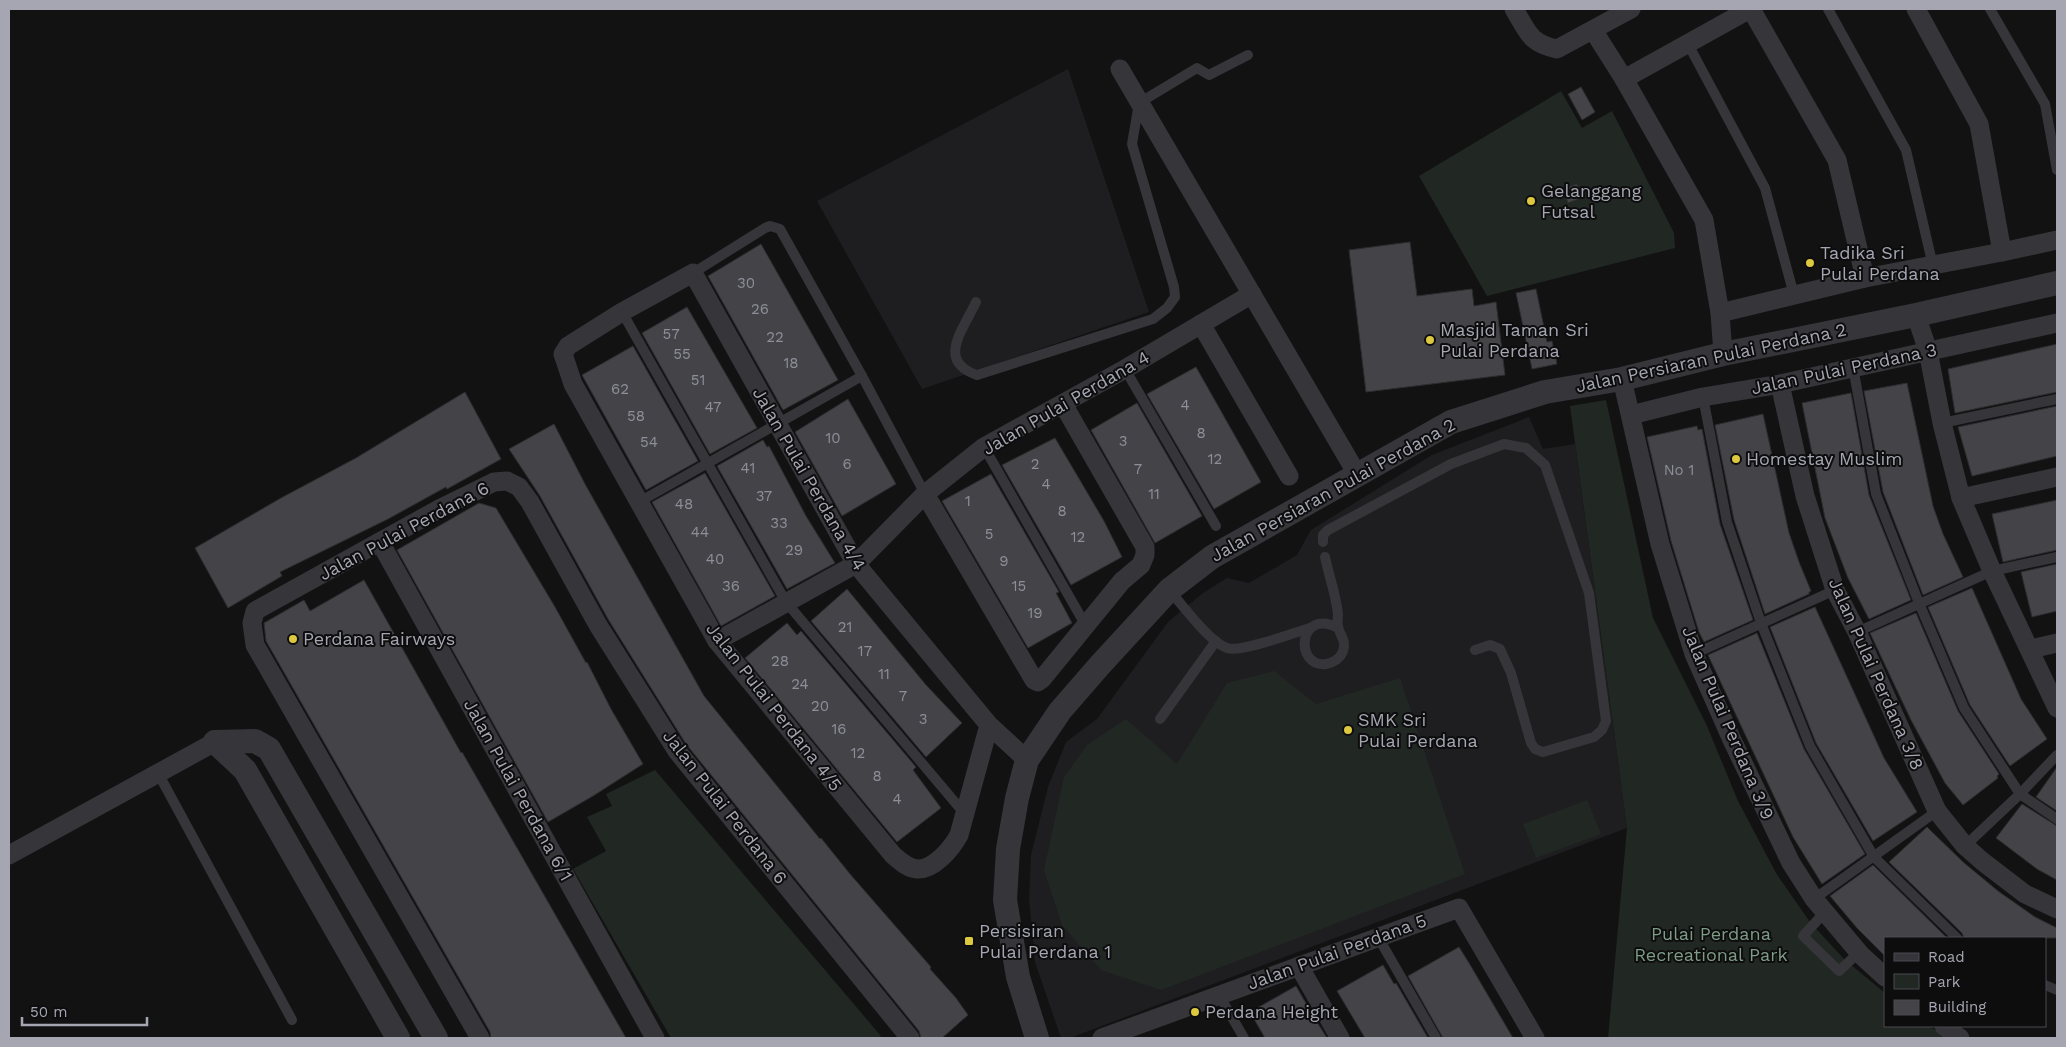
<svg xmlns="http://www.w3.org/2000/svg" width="2066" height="1047" viewBox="0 0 2066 1047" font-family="'Work Sans',sans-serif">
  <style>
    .built { fill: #1e1e20 }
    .green { fill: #212723 }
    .building { fill: #444448; stroke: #2d2c2f }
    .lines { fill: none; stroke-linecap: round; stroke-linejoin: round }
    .service { stroke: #35353a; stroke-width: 10 }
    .minor { stroke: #35353a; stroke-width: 19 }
    .tertiary { stroke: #35353a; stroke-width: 24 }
    .poi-dot { fill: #ddc940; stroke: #0d0d0e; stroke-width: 2 }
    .labels { text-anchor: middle; stroke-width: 4; stroke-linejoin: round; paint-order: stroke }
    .number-label { font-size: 15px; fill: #8d8e98 }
    .poi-label { font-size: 18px; fill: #a5a6b2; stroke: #0d0d0e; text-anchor: start }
    .street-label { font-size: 18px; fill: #a5a6b2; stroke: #0d0d0e }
    .park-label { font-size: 18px; fill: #7e9b86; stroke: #0d0d0e }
  </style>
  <rect width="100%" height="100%" fill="#121213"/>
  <g class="built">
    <polygon points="1068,69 1149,312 922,389 817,201"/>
    <polygon points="1529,417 1543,449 1575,444 1627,828 1070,1038 1061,1038 1035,962 1029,899 1031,855 1048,787 1066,742 1097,719 1168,622 1203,593 1227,578 1249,583 1297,555 1311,530 1432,455"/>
  </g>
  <g class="green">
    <polygon points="1561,91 1582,128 1612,111 1674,233 1675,248 1487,296 1419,176"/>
    <polygon points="1606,400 1653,618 1707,726 1738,801 1776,873 1810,922 1844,959 1885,993 1885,1026 1928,1026 1953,1038 1608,1038 1627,828 1570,406"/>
    <polygon points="1274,671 1316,704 1400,678 1465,874 1161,990 1101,970 1062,925 1044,870 1064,777 1087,745 1126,719 1177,764 1227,683"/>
    <polygon points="655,770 881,1036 878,1038 671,1038 573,869 606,851 587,817 612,806 606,794"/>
    <polygon points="1587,800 1601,834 1536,858 1523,824"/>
  </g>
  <g class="building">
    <polygon points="1581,87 1595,112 1582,120 1568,94"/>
    <polygon points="1577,184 1581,198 1568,203 1563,189"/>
    <polygon points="1410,242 1417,296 1472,289 1474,306 1496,302 1505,375 1366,392 1349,250"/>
    <polygon points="761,244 838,380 783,410 708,276"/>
    <polygon points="1536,289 1547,342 1552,341 1557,364 1532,369 1516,293"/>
    <polygon points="687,307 757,428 710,454 642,333"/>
    <polygon points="2057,344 2057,392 1955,413 1948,369"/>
    <polygon points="633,346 698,461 646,490 582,375"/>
    <polygon points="1196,367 1261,482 1214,509 1147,394"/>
    <polygon points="1907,383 1933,506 1943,534 1963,577 1923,595 1883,492 1864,391"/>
    <polygon points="465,392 501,459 447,489 446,487 388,519 280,572 282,576 228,608 195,548 281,498 356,458"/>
    <polygon points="1851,393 1869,495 1911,600 1869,619 1848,578 1825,518 1802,403"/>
    <polygon points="848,399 896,484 842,516 795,432"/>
    <polygon points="1137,403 1202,516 1155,543 1091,430"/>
    <polygon points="2057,406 2057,456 1972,476 1958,427"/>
    <polygon points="1763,414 1789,533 1799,562 1811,591 1809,592 1809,594 1765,614 1734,520 1715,425"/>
    <polygon points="554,424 585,484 704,696 820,839 821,838 850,874 931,967 930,969 956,998 968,1015 942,1038 921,1038 919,1031 686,744 608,619 540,496 509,449"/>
    <polygon points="1697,426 1698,430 1702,429 1720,524 1753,620 1704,642 1699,632 1671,541 1647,437"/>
    <polygon points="1055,438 1104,521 1122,557 1071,585 1002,465"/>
    <polygon points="763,440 767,447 769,446 806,516 835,563 787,589 717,466"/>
    <polygon points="705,473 775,596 721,626 652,502"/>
    <polygon points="991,474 1059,592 1056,593 1072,623 1028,648 942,501"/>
    <polygon points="2057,500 2057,550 2003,562 1992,514"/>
    <polygon points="479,503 496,508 555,607 586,663 587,662 611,709 643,764 593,796 548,822 397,550"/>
    <polygon points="2057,564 2057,611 2032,617 2021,572"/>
    <polygon points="364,580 461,753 462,752 626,1038 491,1038 490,1032 266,641 264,623 304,600 310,611"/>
    <polygon points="1972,588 2021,699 2047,739 2010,766 1970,705 1928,607"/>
    <polygon points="847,589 926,685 962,723 926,757 811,621"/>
    <polygon points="1815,607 1884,758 1917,812 1873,841 1816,743 1770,627"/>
    <polygon points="1916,613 1958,711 1999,774 1997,776 1998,778 1963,805 1945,783 1911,720 1870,633"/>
    <polygon points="787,623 797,635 801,631 916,767 913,770 941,808 897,842 745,658"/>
    <polygon points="1757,633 1804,749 1865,854 1822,884 1793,837 1708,655"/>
    <polygon points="2057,767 2057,811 2036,797"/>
    <polygon points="2022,804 2057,826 2057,880 2037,869 1996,838"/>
    <polygon points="1927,827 1963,862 1998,891 2035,917 2057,928 2057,938 1964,938 1962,933 1889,862"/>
    <polygon points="1873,865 1947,938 1885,938 1885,956 1857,928 1830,896"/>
    <polygon points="1459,947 1469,963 1513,1038 1443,1038 1408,976"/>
    <polygon points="1383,965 1394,984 1396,983 1428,1038 1365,1038 1337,991"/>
    <polygon points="1296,986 1315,1019 1327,1038 1265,1038 1250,1012"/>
  </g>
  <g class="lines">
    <g class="service">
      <polyline points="1828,9 1906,150 1933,266"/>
      <polyline points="1990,9 2045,104 2057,170"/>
      <polyline points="1688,44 1765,188 1794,295"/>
      <polyline points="693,273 765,228 770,226 780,229 862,376 925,494"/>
      <path d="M976,302c-13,28 -40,59 1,73l176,-56 14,-11 8,-11 -1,-10 -42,-143 7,-41 58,-35 12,7 39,-20"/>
      <polyline points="622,312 786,602 964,813"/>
      <polyline points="1853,367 1876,494 1919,603 1964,708 2020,794 2057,819"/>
      <polyline points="1125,369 1216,526"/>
      <polyline points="1703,397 1727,522 1761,623 1810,746 1874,857 1957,938"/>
      <polyline points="1942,423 2057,399"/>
      <polyline points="984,447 1086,626"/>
      <polyline points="639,502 862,376"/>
      <polyline points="1323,542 1323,535 1328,530 1451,464 1504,444 1526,448 1545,465 1589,593 1606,721 1602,730 1594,737 1543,752 1535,749 1531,743 1511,673 1500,649 1490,645 1475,650"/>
      <path d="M1325,557c4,19 11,38 13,57 0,4 -1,8 0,12 1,9 9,14 5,25 -2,7 -10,12 -17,13 -32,4 -28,-57 12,-36"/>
      <path d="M1169,590c13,14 40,52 58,58 14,5 66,-15 83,-20"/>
      <polyline points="1857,632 1992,571 2057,557"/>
      <polyline points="1694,654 1835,590"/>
      <polyline points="1160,719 1216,641"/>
      <polyline points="158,773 292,1020"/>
      <polyline points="1965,846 2020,794 2057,755"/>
      <polyline points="1814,899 1937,811"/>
      <polyline points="1825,912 1803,936 1839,971 1859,952"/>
      <polyline points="1378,937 1436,1038"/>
      <polyline points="2045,985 2057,990"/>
      <polyline points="1219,995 1244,1038"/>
    </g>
    <g class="minor">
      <path d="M1514,9c14,23 15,34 43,40l74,-40"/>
      <polyline points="1751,9 1837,160 1865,278"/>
      <polyline points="1916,9 1979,124 2002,252"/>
      <polyline points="1593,30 1624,79 1704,220 1720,313 1723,354"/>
      <polyline points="1120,69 1357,474"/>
      <polyline points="1624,79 1750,9"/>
      <polyline points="1720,313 1865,278 2002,252 2057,240"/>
      <polyline points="1916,315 1928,351 1942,423 1961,498 1992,571 2057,708"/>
      <polyline points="1201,324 1289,476"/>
      <polyline points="1622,379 1660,544 1694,654 1732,740 1791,863 1814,899 1861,955 1885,977"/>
      <polyline points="1780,384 1805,496 1835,590 1857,632 1937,811 1965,846 1982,861 2025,894 2057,909"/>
      <polyline points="1631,415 1703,397 1780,384 2057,323"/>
      <polyline points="925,494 1034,680 1038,682 1042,679 1122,581 1141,565 1145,555 1145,547 1063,404"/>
      <polyline points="1961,498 2057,477"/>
      <polyline points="380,542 655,1038"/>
      <polyline points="717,641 856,564 925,494 984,447 1125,369 1252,294"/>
      <polyline points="2031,649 2057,643"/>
      <path d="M989,725l-30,110c-7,13 -25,35 -42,34 -10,-1 -17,-8 -24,-14l-176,-214 -144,-257 -10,-30 5,-8 54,-34 71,-39 163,291 133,161 38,35"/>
      <polyline points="9,855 215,742"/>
      <polyline points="1299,966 1340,1038"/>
      <polyline points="1944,1026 1960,1038"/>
      <polyline points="480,1038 255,645 252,623 255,611 439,509 494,482 507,481 519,487 530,502 598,625 677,751 910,1038"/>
      <polyline points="1102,1038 1459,908 1535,1038"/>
    </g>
    <g class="tertiary">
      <polyline points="215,742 255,741 269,749 436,1038"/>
      <polyline points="215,742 245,770 398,1038"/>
      <polyline points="1037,1038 1018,977 1005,900 1008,849 1017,798 1027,760 1060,711 1100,665 1169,590 1212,557 1451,422 1545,392 1622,379 1723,354 1916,315 2057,283"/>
    </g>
  </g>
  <g class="poi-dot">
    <circle cx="1531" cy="201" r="5"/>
    <circle cx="1810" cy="263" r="5"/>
    <circle cx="1430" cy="340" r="5"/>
    <circle cx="1736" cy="459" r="5"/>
    <circle cx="293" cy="639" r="5"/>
    <circle cx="1348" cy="730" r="5"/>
    <rect x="964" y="936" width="10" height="10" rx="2.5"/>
    <circle cx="1195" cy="1012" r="5"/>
  </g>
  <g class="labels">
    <g class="number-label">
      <text x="746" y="288">30</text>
      <text x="760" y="314">26</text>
      <text x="671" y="339">57</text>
      <text x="775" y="342">22</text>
      <text x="682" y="359">55</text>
      <text x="791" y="368">18</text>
      <text x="698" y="385">51</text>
      <text x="620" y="394">62</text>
      <text x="1185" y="410">4</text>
      <text x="713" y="412">47</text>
      <text x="636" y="421">58</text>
      <text x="1201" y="438">8</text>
      <text x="833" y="443">10</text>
      <text x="1123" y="446">3</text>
      <text x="649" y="447">54</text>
      <text x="1215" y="464">12</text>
      <text x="847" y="469">6</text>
      <text x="1035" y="469">2</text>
      <text x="748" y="473">41</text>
      <text x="1138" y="474">7</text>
      <text x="1679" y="475">No 1</text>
      <text x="1046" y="489">4</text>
      <text x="1154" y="499">11</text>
      <text x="764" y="501">37</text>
      <text x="968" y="506">1</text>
      <text x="684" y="509">48</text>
      <text x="1062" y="516">8</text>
      <text x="779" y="528">33</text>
      <text x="700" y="537">44</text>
      <text x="989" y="539">5</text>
      <text x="1078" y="542">12</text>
      <text x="794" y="555">29</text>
      <text x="715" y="564">40</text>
      <text x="1004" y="566">9</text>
      <text x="731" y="591">36</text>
      <text x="1019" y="591">15</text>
      <text x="1035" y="618">19</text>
      <text x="845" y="632">21</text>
      <text x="865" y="656">17</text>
      <text x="780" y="666">28</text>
      <text x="884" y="679">11</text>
      <text x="800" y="689">24</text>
      <text x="903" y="701">7</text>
      <text x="820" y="711">20</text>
      <text x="923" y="724">3</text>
      <text x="839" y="734">16</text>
      <text x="858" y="758">12</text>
      <text x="877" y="781">8</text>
      <text x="897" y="804">4</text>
    </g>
    <g class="poi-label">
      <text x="1541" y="197">Gelanggang<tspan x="1541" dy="21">Futsal</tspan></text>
      <text x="1820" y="259">Tadika Sri<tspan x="1820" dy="21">Pulai Perdana</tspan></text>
      <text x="1440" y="336">Masjid Taman Sri<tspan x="1440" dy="21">Pulai Perdana</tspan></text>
      <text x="1746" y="465">Homestay Muslim</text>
      <text x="303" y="645">Perdana Fairways</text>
      <text x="1358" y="726">SMK Sri<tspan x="1358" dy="21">Pulai Perdana</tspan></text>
      <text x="979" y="937">Persisiran<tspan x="979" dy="21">Pulai Perdana 1</tspan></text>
      <text x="1205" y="1018">Perdana Height</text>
    </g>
    <g class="street-label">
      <text transform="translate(1711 358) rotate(-12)" y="6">Jalan Persiaran Pulai Perdana 2</text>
      <text transform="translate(1844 369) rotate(-12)" y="6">Jalan Pulai Perdana 3</text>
      <text transform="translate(1066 403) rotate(-30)" y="6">Jalan Pulai Perdana 4</text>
      <text transform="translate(809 479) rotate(60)" y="6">Jalan Pulai Perdana 4/4</text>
      <text transform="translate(1333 490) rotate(-29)" y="6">Jalan Persiaran Pulai Perdana 2</text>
      <text transform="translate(404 531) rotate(-28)" y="6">Jalan Pulai Perdana 6</text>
      <text transform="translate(1876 674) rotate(66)" y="6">Jalan Pulai Perdana 3/8</text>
      <text transform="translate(774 707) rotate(52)" y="6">Jalan Pulai Perdana 4/5</text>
      <text transform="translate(1728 723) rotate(67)" y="6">Jalan Pulai Perdana 3/9</text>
      <text transform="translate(518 790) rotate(61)" y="6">Jalan Pulai Perdana 6/1</text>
      <text transform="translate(725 807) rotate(52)" y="6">Jalan Pulai Perdana 6</text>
      <text transform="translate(1337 952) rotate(-20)" y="6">Jalan Pulai Perdana 5</text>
    </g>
    <g class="park-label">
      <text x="1711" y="940">Pulai Perdana<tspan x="1711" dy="21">Recreational Park</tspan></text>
    </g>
  </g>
  <rect width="2066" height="1047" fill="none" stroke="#a5a6b2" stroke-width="20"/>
  <rect x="1884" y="937" width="162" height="90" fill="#0d0d0e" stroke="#4a4a50"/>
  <rect x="1894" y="953" width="25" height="8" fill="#35353a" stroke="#4a4a50"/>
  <text x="1928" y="962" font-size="15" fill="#a5a6b2">Road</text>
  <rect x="1894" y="974" width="25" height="15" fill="#212723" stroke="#4a4a50"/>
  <text x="1928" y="987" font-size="15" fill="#a5a6b2">Park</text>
  <rect x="1894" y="1000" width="25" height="15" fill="#444448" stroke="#4a4a50"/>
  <text x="1928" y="1012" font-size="15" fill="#a5a6b2">Building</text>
  <path d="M22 1017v8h125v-8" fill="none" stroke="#a5a6b2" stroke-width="2.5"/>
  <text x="30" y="1017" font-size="15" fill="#a5a6b2" stroke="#0d0d0e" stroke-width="4" paint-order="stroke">50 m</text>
</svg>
